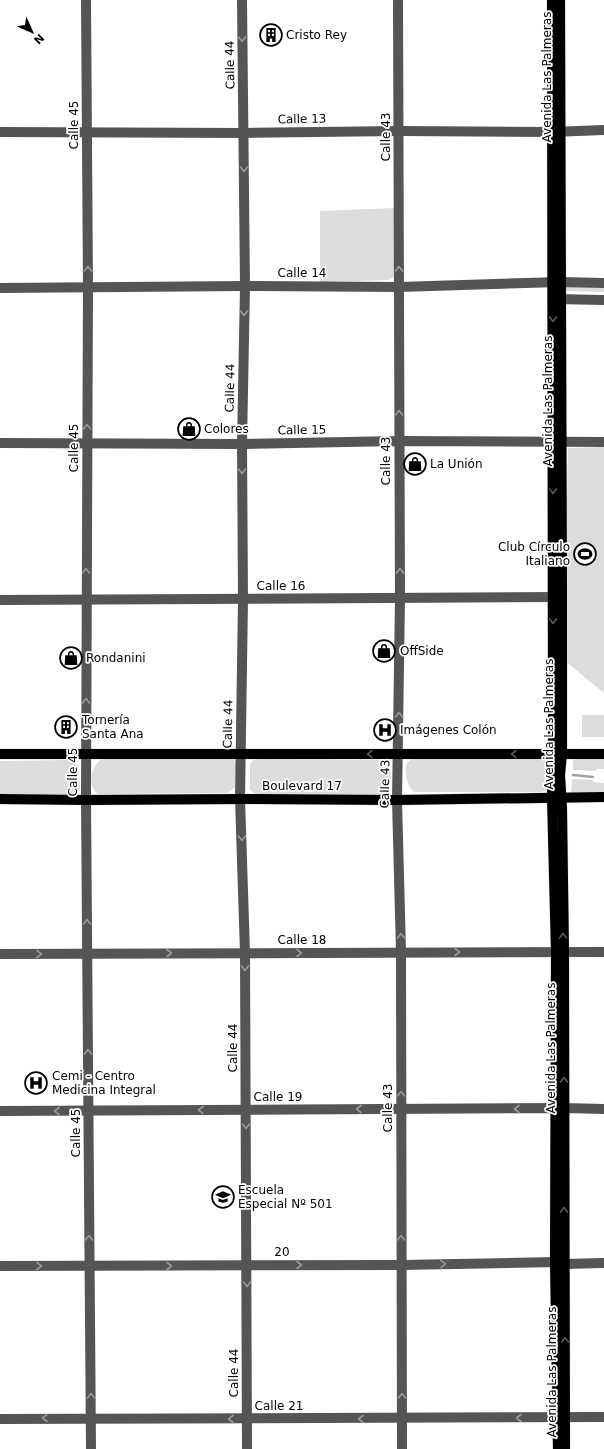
<svg xmlns="http://www.w3.org/2000/svg" width="604" height="1449" viewBox="0 0 604 1449" font-family="'DejaVu Sans',sans-serif">
  <style>
    .green { fill: #dcdcdc }
    .lines { fill: none; stroke-linecap: round; stroke-linejoin: round }
    .stream { stroke: #a3a3a3; stroke-width: 2.5 }
    .major-casing { stroke: #dbdbdb; stroke-width: 11 }
    .minor { stroke: #555; stroke-width: 10 }
    .major { stroke: #000; stroke-width: 10 }
    .oneway { stroke: #999 }
    .oneway2 { stroke: #595959 }
    .labels { text-anchor: middle; stroke-width: 3.5; stroke-linejoin: round; paint-order: stroke }
    .poi-label { font-size: 12px; fill: #000; stroke: #fff; text-anchor: start }
    .street-label { font-size: 12px; fill: #000; stroke: #fff }
  </style>
  <rect width="100%" height="100%" fill="#fff"/>
  <g class="green">
    <polygon points="394,208 394,276 388,280 320,282 320,211"/>
    <polygon points="565,285 604,285 604,292 565,291"/>
    <polygon points="604,447 604,693 564,660 568,448"/>
    <rect x="582" y="715" width="22" height="22"/>
    <path d="M226,758l7,1 3,3 -1,25 -7,6 -130,1c-11,-8 -7,-29 4,-35z"/>
    <path d="M413,758h130l6,6 -2,26 -6,2h-127c-7,-4 -9,-19 -8,-26 1,-4 4,-6 7,-8z"/>
    <polygon points="604,758 604,769 596,769 596,771 573,770 573,759"/>
    <polygon points="260,759 387,760 391,766 390,788 386,793 380,795 258,794 254,793 250,790 250,764 253,760"/>
    <polygon points="69,760 74,761 79,768 80,788 77,792 67,796 0,796 0,761"/>
    <polygon points="572,779 593,780 593,782 604,783 604,793 571,793"/>
  </g>
  <g class="lines">
    <polyline class="stream" points="573,775 593,777"/>
    <g class="major-casing">
      <g id="major">
        <polyline points="552,0 553,737 552,798 556,952 555,1262 558,1449"/>
        <polyline points="560,0 562,597 562,754 560,775 562,808 564,951 565,1449"/>
        <polyline points="0,754 604,754"/>
        <polyline points="0,799 86,800 240,799 397,800 604,797"/>
      </g>
    </g>
    <g class="minor">
      <polyline points="86,0 88,287 86,800 91,1449"/>
      <polyline points="242,0 245,286 242,444 243,599 240,799 245,953 247,1449"/>
      <polyline points="398,0 400,598 397,800 401,952 402,1449"/>
      <polyline points="0,132 244,133 399,131 552,132 604,130"/>
      <polyline points="0,288 245,286 399,287 560,282 604,283"/>
      <polyline points="553,299 604,300"/>
      <polyline points="0,443 242,444 399,441 604,442"/>
      <polyline points="0,600 560,597"/>
      <polyline points="0,954 604,952"/>
      <polyline points="0,1111 564,1108 604,1109"/>
      <polyline points="0,1266 401,1265 555,1262 564,1264 604,1263"/>
      <polyline points="0,1419 604,1417"/>
    </g>
    <use href="#major" class="major"/>
  </g>
  <defs><path id="oneway-chevron" d="M-2-3.5L2.5 0L-2 3.5" fill="none" stroke-width="1.6" stroke-linecap="round" stroke-linejoin="round"/></defs>
  <g class="oneway">
    <use href="#oneway-chevron" transform="translate(242 39) rotate(89)"/>
    <use href="#oneway-chevron" transform="translate(244 169) rotate(90)"/>
    <use href="#oneway-chevron" transform="translate(88 269) rotate(-90)"/>
    <use href="#oneway-chevron" transform="translate(399 269) rotate(-90)"/>
    <use href="#oneway-chevron" transform="translate(244 313) rotate(91)"/>
    <use href="#oneway-chevron" transform="translate(399 413) rotate(-90)"/>
    <use href="#oneway-chevron" transform="translate(87 427) rotate(-90)"/>
    <use href="#oneway-chevron" transform="translate(242 471) rotate(90)"/>
    <use href="#oneway-chevron" transform="translate(86 571) rotate(-90)"/>
    <use href="#oneway-chevron" transform="translate(400 571) rotate(-90)"/>
    <use href="#oneway-chevron" transform="translate(86 701) rotate(-90)"/>
    <use href="#oneway-chevron" transform="translate(399 715) rotate(-90)"/>
    <use href="#oneway-chevron" transform="translate(242 838) rotate(88)"/>
    <use href="#oneway-chevron" transform="translate(87 922) rotate(-91)"/>
    <use href="#oneway-chevron" transform="translate(401 936) rotate(-91)"/>
    <use href="#oneway-chevron" transform="translate(457 952)"/>
    <use href="#oneway-chevron" transform="translate(169 953)"/>
    <use href="#oneway-chevron" transform="translate(299 953)"/>
    <use href="#oneway-chevron" transform="translate(39 954)"/>
    <use href="#oneway-chevron" transform="translate(245 968) rotate(90)"/>
    <use href="#oneway-chevron" transform="translate(88 1052) rotate(-90)"/>
    <use href="#oneway-chevron" transform="translate(401 1094) rotate(-90)"/>
    <use href="#oneway-chevron" transform="translate(359 1109) rotate(180)"/>
    <use href="#oneway-chevron" transform="translate(517 1109) rotate(180)"/>
    <use href="#oneway-chevron" transform="translate(201 1110) rotate(180)"/>
    <use href="#oneway-chevron" transform="translate(57 1111) rotate(180)"/>
    <use href="#oneway-chevron" transform="translate(246 1126) rotate(90)"/>
    <use href="#oneway-chevron" transform="translate(89 1238) rotate(-90)"/>
    <use href="#oneway-chevron" transform="translate(401 1238) rotate(-90)"/>
    <use href="#oneway-chevron" transform="translate(443 1264) rotate(-1)"/>
    <use href="#oneway-chevron" transform="translate(299 1265)"/>
    <use href="#oneway-chevron" transform="translate(39 1266)"/>
    <use href="#oneway-chevron" transform="translate(169 1266)"/>
    <use href="#oneway-chevron" transform="translate(247 1284) rotate(90)"/>
    <use href="#oneway-chevron" transform="translate(91 1396) rotate(-91)"/>
    <use href="#oneway-chevron" transform="translate(402 1396) rotate(-90)"/>
    <use href="#oneway-chevron" transform="translate(45 1418) rotate(180)"/>
    <use href="#oneway-chevron" transform="translate(519 1418) rotate(180)"/>
    <use href="#oneway-chevron" transform="translate(231 1419) rotate(-180)"/>
    <use href="#oneway-chevron" transform="translate(361 1419) rotate(180)"/>
  </g>
  <g class="oneway2">
    <use href="#oneway-chevron" transform="translate(553 319) rotate(90)"/>
    <use href="#oneway-chevron" transform="translate(553 491) rotate(90)"/>
    <use href="#oneway-chevron" transform="translate(553 621) rotate(90)"/>
    <use href="#oneway-chevron" transform="translate(370 754) rotate(180)"/>
    <use href="#oneway-chevron" transform="translate(514 754) rotate(-180)"/>
    <use href="#oneway-chevron" transform="translate(563 936) rotate(-91)"/>
    <use href="#oneway-chevron" transform="translate(564 1080) rotate(-90)"/>
    <use href="#oneway-chevron" transform="translate(564 1210) rotate(-90)"/>
    <use href="#oneway-chevron" transform="translate(565 1340) rotate(-90)"/>
  </g>
  <defs>
    <g id="building-ring" transform="scale(1.15)"><circle r="9.5" fill="#fff" stroke="#000" stroke-width="1.5"/><path d="M-4-6H4V6H1V3H-1V6H-4ZM-2.5-4.3h1.7v1.8h-1.7ZM.8-4.3h1.7v1.8H.8ZM-2.5-1h1.7V.8h-1.7ZM.8-1h1.7V.8H.8Z" fill="#000"/></g>
    <g id="shop-ring" transform="scale(1.15)"><circle r="9.5" fill="#fff" stroke="#000" stroke-width="1.5"/><path d="M-5-2.5h2.3a2.7 3.5 0 0 1 5.4 0H5L5.5 6h-11ZM-1.5-2.5h3a1.5 2.3 0 0 0-3 0Z" fill="#000"/></g>
    <g id="stadium-ring" transform="scale(1.15)"><circle r="9.5" fill="#fff" stroke="#000" stroke-width="1.5"/><path d="M0-5a6.5 5 0 1 0 0 10a6.5 5 0 1 0 0-10ZM-3.5-1.8h7v3.6h-7Z" fill="#000"/></g>
    <g id="hospital-ring" transform="scale(1.15)"><circle r="9.5" fill="#fff" stroke="#000" stroke-width="1.5"/><path d="M-5-5h3v3.5h4V-5h3V5h-3V1.5h-4V5h-3Z" fill="#000"/></g>
    <g id="school-ring" transform="scale(1.15)"><circle r="9.5" fill="#fff" stroke="#000" stroke-width="1.5"/><path d="M0-5L7-2L0 1L-7-2ZM-4 1L0 2.5L4 1V4Q0 6-4 4Z" fill="#000"/></g>
  </defs>
  <g fill-rule="evenodd">
    <use href="#building-ring" x="271" y="35"/>
    <use href="#shop-ring" x="189" y="429"/>
    <use href="#shop-ring" x="415" y="464"/>
    <use href="#stadium-ring" x="585" y="554"/>
    <use href="#shop-ring" x="384" y="651"/>
    <use href="#shop-ring" x="71" y="658"/>
    <use href="#building-ring" x="66" y="727"/>
    <use href="#hospital-ring" x="385" y="730"/>
    <use href="#hospital-ring" x="36" y="1083"/>
    <use href="#school-ring" x="223" y="1197"/>
  </g>
  <g class="labels">
    <g class="poi-label">
      <text x="286" y="39">Cristo Rey</text>
      <text x="204" y="433">Colores</text>
      <text x="430" y="468">La Unión</text>
      <text x="570" y="551" text-anchor="end">Club Círculo<tspan x="570" dy="14">Italiano</tspan></text>
      <text x="400" y="655">OffSide</text>
      <text x="86" y="662">Rondanini</text>
      <text x="82" y="724">Tornería<tspan x="82" dy="14">Santa Ana</tspan></text>
      <text x="400" y="734">Imágenes Colón</text>
      <text x="52" y="1080">Cemi - Centro<tspan x="52" dy="14">Medicina Integral</tspan></text>
      <text x="238" y="1194">Escuela<tspan x="238" dy="14">Especial Nº 501</tspan></text>
    </g>
    <g class="street-label">
      <text transform="translate(230 65) rotate(-91)" y="4">Calle 44</text>
      <text transform="translate(547 77) rotate(-90)" y="4">Avenida Las Palmeras</text>
      <text transform="translate(302 119) rotate(-1)" y="4">Calle 13</text>
      <text transform="translate(74 125) rotate(-90)" y="4">Calle 45</text>
      <text transform="translate(386 137) rotate(-90)" y="4">Calle 43</text>
      <text x="302" y="277">Calle 14</text>
      <text transform="translate(230 388) rotate(-89)" y="4">Calle 44</text>
      <text transform="translate(548 401) rotate(-90)" y="4">Avenida Las Palmeras</text>
      <text transform="translate(302 430) rotate(-1)" y="4">Calle 15</text>
      <text transform="translate(74 448) rotate(-90)" y="4">Calle 45</text>
      <text transform="translate(386 461) rotate(-90)" y="4">Calle 43</text>
      <text x="281" y="590">Calle 16</text>
      <text transform="translate(228 724) rotate(-89)" y="4">Calle 44</text>
      <text transform="translate(549 724) rotate(-90)" y="4">Avenida Las Palmeras</text>
      <text transform="translate(73 772) rotate(-90)" y="4">Calle 45</text>
      <text transform="translate(385 784) rotate(-89)" y="4">Calle 43</text>
      <text x="302" y="790">Boulevard 17</text>
      <text x="302" y="944">Calle 18</text>
      <text transform="translate(233 1048) rotate(-90)" y="4">Calle 44</text>
      <text transform="translate(551 1048) rotate(-90)" y="4">Avenida Las Palmeras</text>
      <text x="278" y="1101">Calle 19</text>
      <text transform="translate(388 1108) rotate(-90)" y="4">Calle 43</text>
      <text transform="translate(76 1133) rotate(-90)" y="4">Calle 45</text>
      <text x="282" y="1256">20</text>
      <text transform="translate(552 1372) rotate(-90)" y="4">Avenida Las Palmeras</text>
      <text transform="translate(234 1373) rotate(-90)" y="4">Calle 44</text>
      <text x="279" y="1410">Calle 21</text>
    </g>
  </g>
  <g transform="translate(32 32) rotate(135)" stroke="#ffffff" stroke-width="3" paint-order="stroke">
  <path d="M0-3L7 15L0 10L-7 15Z" fill="#000000"/>
  <text y="-6" font-size="11" font-weight="bold" text-anchor="middle" fill="#000000">N</text>
  </g>
</svg>
